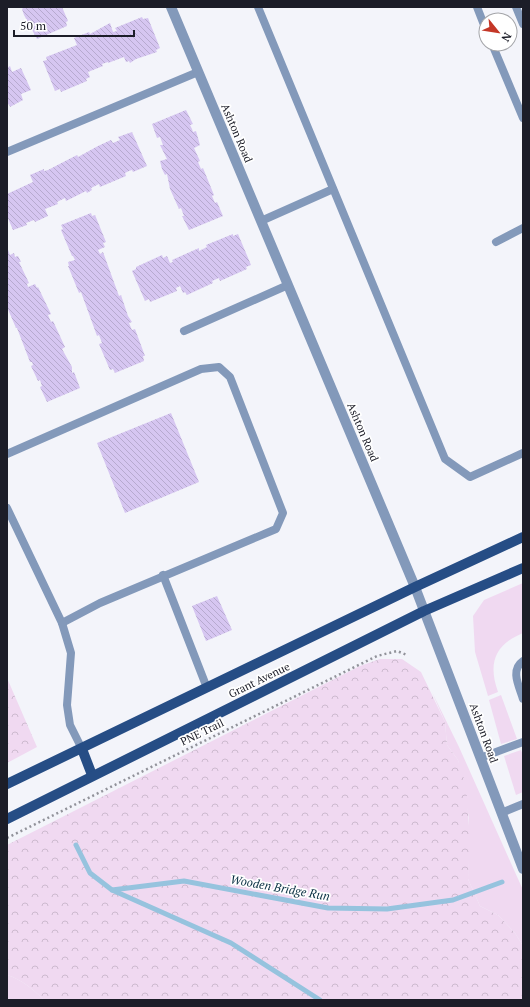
<svg xmlns="http://www.w3.org/2000/svg" width="530" height="1007" viewBox="0 0 530 1007" font-family="'PT Serif',serif">
  <style>
    .grass { fill: #f0d9f1 }
    .forest { fill: url(#forest-crowns) }
    .lines { fill: none; stroke-linecap: round; stroke-linejoin: round }
    .stream { stroke: #96c3de; stroke-width: 5 }
    .building { fill: url(#building-back-hatch) }
    .path { stroke: #91929a; stroke-width: 2.5; stroke-dasharray: 2 3; stroke-linecap: butt }
    .service { stroke: #8399ba; stroke-width: 8 }
    .minor { stroke: #8399ba; stroke-width: 10 }
    .primary { stroke: #264d85; stroke-width: 10 }
    .labels { text-anchor: middle; stroke-width: 3.5; stroke-linejoin: round; paint-order: stroke }
    .street-label { font-size: 11px; fill: #1c1d28; stroke: #fff }
    .water-label { font-size: 12px; font-style: italic; fill: #082f42; stroke: #fff }
  </style>
  <defs>
    <pattern id="forest-crowns" width="20" height="18" patternUnits="userSpaceOnUse"><rect width="20" height="18" fill="#f0d9f1"/><path d="M2 6a3 3 0 1 1 6 0M12 15a3 3 0 1 1 6 0" fill="none" stroke="#cdbacf"/></pattern>
    <pattern id="building-back-hatch" width="6" height="6" patternUnits="userSpaceOnUse"><rect width="6" height="6" fill="#d6c6f1"/><path d="M-1 5l2 2M0 0l6 6M5-1l2 2" fill="none" stroke="#b7aacf"/></pattern>
  </defs>
  <rect width="100%" height="100%" fill="#f3f4fa"/>
  <g class="grass">
    <path d="M523,583v50c-29,12 -35,31 -25,59l-10,4 -13,-44 -2,-36 11,-16z"/>
    <polygon points="432,692 459,747 523,890 523,946 515,933 498,915 480,906 468,879 469,818 458,760 447,745 445,722"/>
    <polygon points="501,695 517,739 501,744 489,700"/>
    <polygon points="521,750 523,755 523,792 516,795 504,756"/>
    <path d="M7,975c14,4 27,15 37,25h-37z"/>
  </g>
  <g class="forest">
    <path d="M380,659h22l19,13 24,50 2,23 11,15 8,25 4,55 -2,39 12,27 18,9 17,18 8,13v54h-479c-10,-10 -23,-21 -37,-25v-130l353,-179z"/>
    <polygon points="7,678 37,747 7,763"/>
  </g>
  <g class="lines">
    <g class="stream">
      <polyline points="76,845 90,873 112,890 231,943 320,1000"/>
      <polyline points="112,890 184,881 328,908 387,909 453,900 502,882"/>
    </g>
  </g>
  <g class="building">
    <polygon points="24,7 62,7 68,21 66,22 67,26 37,39 24,15 22,9"/>
    <polygon points="142,17 143,19 148,18 160,48 156,50 157,52 136,59 130,63 129,61 126,62 124,57 108,63 108,62 102,64 103,66 88,72 90,77 86,79 87,81 61,92 60,89 55,91 43,61 47,60 46,57 77,45 74,38 89,32 90,34 110,23 113,32 117,31 115,28"/>
    <polygon points="10,66 12,72 21,68 31,90 21,94 23,100 10,107 9,104 7,105 7,68"/>
    <polygon points="186,110 193,124 190,125 192,129 193,132 196,131 200,145 194,148 200,161 198,162 201,169 203,168 214,195 212,196 215,203 217,202 223,216 189,230 182,216 184,216 181,208 179,209 170,189 167,174 165,175 162,169 160,161 167,159 160,145 163,145 160,137 157,138 152,124"/>
    <polygon points="132,132 147,166 133,172 132,170 129,171 125,173 126,176 100,187 99,184 91,188 92,190 87,193 86,191 66,201 65,198 57,202 58,204 45,209 48,216 35,222 34,220 26,223 27,225 13,230 7,216 7,194 33,182 30,175 44,169 44,171 48,170 77,155 78,157 98,146 111,140 113,143 120,140 118,137"/>
    <polygon points="91,213 92,216 95,215 106,242 103,243 105,247 98,250 100,254 103,252 119,296 121,295 128,316 132,322 129,323 132,330 135,329 145,356 143,356 144,361 115,373 113,369 110,370 99,344 102,343 99,335 97,336 81,292 79,293 68,266 69,266 68,262 75,260 73,256 72,256 61,230 63,229 61,225"/>
    <polygon points="233,234 233,236 238,234 251,265 246,267 247,269 220,281 219,278 212,281 213,283 187,295 185,292 183,293 180,286 176,288 177,291 150,302 149,299 145,301 132,271 136,269 136,267 162,255 163,258 167,256 170,263 173,262 172,260 199,248 199,251 207,247 206,245"/>
    <polygon points="7,247 10,255 14,253 15,257 18,256 21,262 19,262 29,283 27,284 28,287 35,284 37,288 38,287 51,314 48,315 51,322 53,321 65,347 62,349 72,367 72,373 74,372 80,388 47,402 40,387 42,386 40,380 38,381 31,366 33,365 32,362 30,362 17,328 16,328 7,307"/>
    <polygon points="171,413 199,482 125,513 97,443"/>
    <polygon points="217,596 232,630 206,641 192,606"/>
  </g>
  <g class="lines">
    <polyline class="path" points="7,838 377,656 397,651 407,655"/>
    <g class="service">
      <polyline points="258,7 445,459 470,477 523,453"/>
      <polyline points="477,7 486,30"/>
      <polyline points="516,7 523,24"/>
      <polyline points="492,44 523,118"/>
      <polyline points="7,152 198,72"/>
      <polyline points="261,221 333,189"/>
      <polyline points="496,242 523,228"/>
      <polyline points="184,331 288,285"/>
      <polyline points="7,454 201,369 219,367 230,377 283,513 276,529 100,603 62,623 71,653 67,705 70,725 82,749"/>
      <polyline points="7,508 62,623"/>
      <polyline points="163,575 207,688"/>
      <path d="M523,661c-13,9 -4,25 0,38"/>
      <polyline points="480,758 523,742"/>
      <polyline points="501,813 523,804"/>
    </g>
    <polyline class="minor" points="171,7 415,587 523,869"/>
    <g class="primary">
      <polyline points="82,749 92,775"/>
      <polyline points="7,784 415,587 523,537"/>
      <polyline points="7,819 424,611 523,568"/>
    </g>
  </g>
  <g class="labels">
    <g class="street-label">
      <text transform="translate(237 133) rotate(67)" y="4">Ashton Road</text>
      <text transform="translate(363 432) rotate(67)" y="4">Ashton Road</text>
      <text transform="translate(259 680) rotate(-26)" y="4">Grant Avenue</text>
      <text transform="translate(202 732) rotate(-26)" y="4">PNE Trail</text>
      <text transform="translate(484 733) rotate(70)" y="4">Ashton Road</text>
    </g>
    <g class="water-label">
      <text transform="translate(280 888) rotate(10)" y="4">Wooden Bridge Run</text>
    </g>
  </g>
  <rect width="530" height="1007" fill="none" stroke="#1c1d28" stroke-width="16"/>
  <g transform="translate(498 32) rotate(120)"><circle r="19" fill="#ffffff" stroke="#a4a5a9"/>
  <path d="M0-3L7 15L0 10L-7 15Z" fill="#c43727"/>
  <text y="-6" font-size="11" font-weight="bold" text-anchor="middle" fill="#1c1d28">N</text>
  </g>
  <path d="M14 30v6h120v-6" fill="none" stroke="#1c1d28" stroke-width="2"/>
  <text x="20" y="30" font-size="12" fill="#1c1d28" stroke="#ffffff" stroke-width="3" paint-order="stroke">50 m</text>
</svg>
